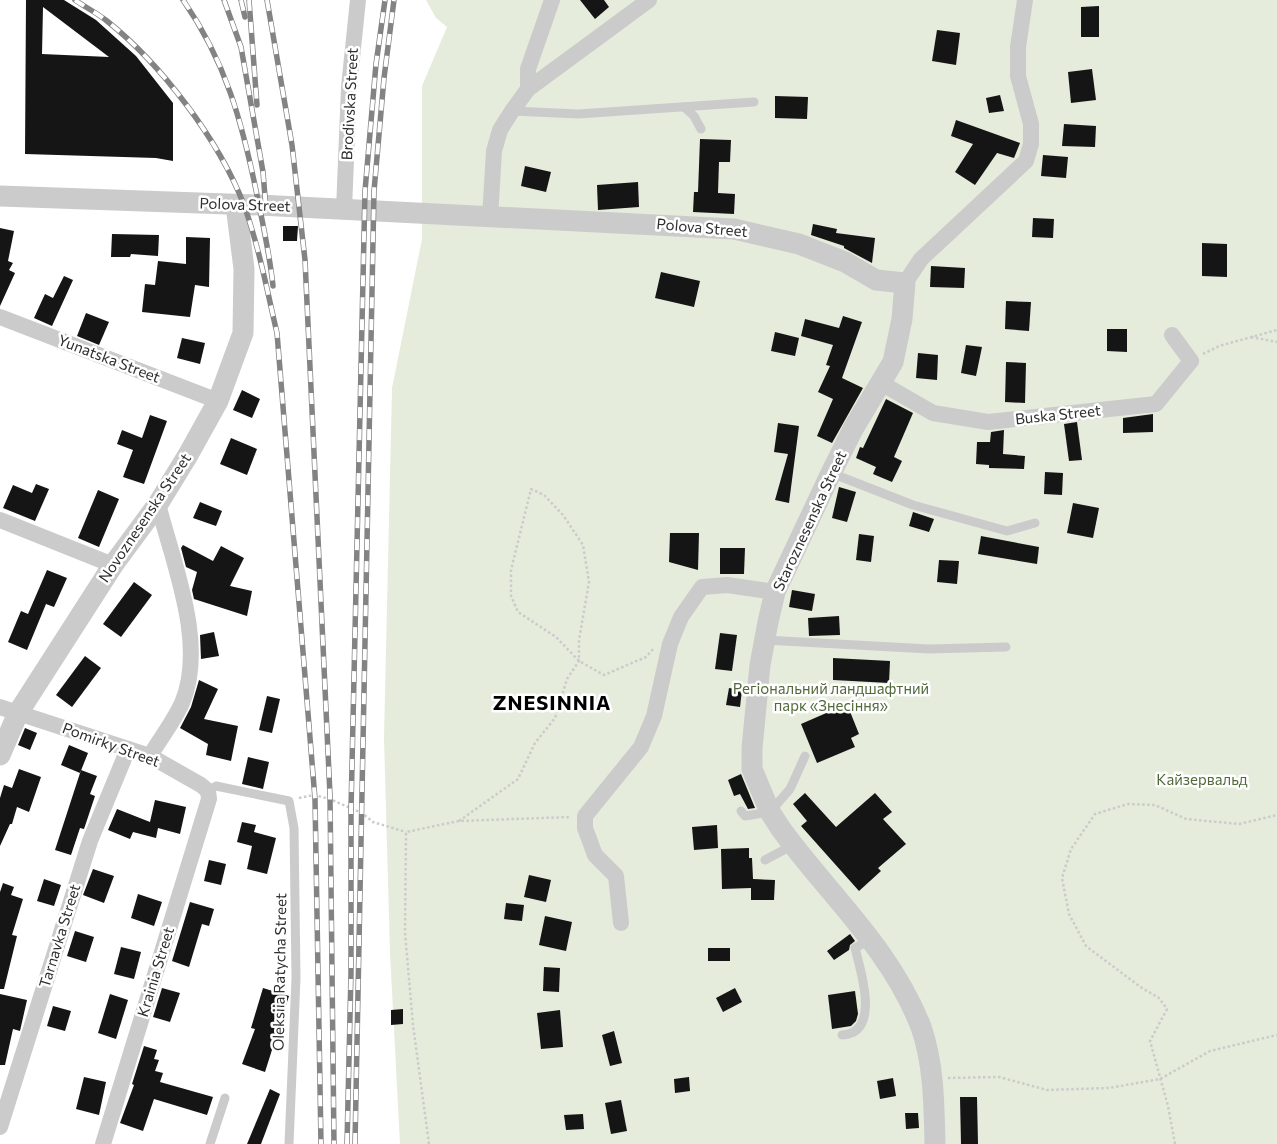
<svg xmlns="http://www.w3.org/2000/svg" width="1277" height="1144" viewBox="0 0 1277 1144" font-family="Commissioner,sans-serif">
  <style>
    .green { fill: #e5ecdc }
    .building { fill: #151515; fill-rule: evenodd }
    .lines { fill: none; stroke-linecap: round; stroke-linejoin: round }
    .path { stroke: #cbcbcb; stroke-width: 2.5; stroke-dasharray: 2.5 2.5; stroke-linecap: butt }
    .service { stroke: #cbcbcb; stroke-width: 9 }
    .minor { stroke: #cbcbcb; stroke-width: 16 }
    .tertiary { stroke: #cbcbcb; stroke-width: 21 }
    .rail-casing { stroke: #838383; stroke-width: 5.5 }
    .rail { stroke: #fff; stroke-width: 4; stroke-dasharray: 11; stroke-linecap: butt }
    .labels { text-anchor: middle; stroke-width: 5; stroke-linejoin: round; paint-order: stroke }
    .street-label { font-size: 15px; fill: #2e2e2e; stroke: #fff }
    .park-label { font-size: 15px; fill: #526a3b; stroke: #fff }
    .district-label { font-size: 20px; font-weight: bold; letter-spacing: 1px; fill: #000; stroke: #fff }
  </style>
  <rect width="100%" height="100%" fill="#fff"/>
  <polygon class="green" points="426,0 1277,0 1277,1144 400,1144 390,953 384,738 392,388 422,239 422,86 447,27 436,18"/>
  <g class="building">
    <path d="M26,0h38l32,20 40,36 37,47v58l-17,-3 -131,-4zM43,7l66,50 -67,-3z"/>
    <polygon points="580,0 604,0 609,7 595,19"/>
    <polygon points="1099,6 1099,37 1081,37 1081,7"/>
    <polygon points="937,30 960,33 956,65 932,61"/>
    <polygon points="1092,69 1096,100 1071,103 1068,72"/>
    <polygon points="1000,95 1004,111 989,113 986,98"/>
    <polygon points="775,96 808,97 807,119 775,118"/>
    <polygon points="956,120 1020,143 1014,158 997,153 975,185 955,172 973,144 951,136"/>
    <polygon points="1064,124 1096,126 1095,147 1062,146"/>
    <polygon points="700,139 731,140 730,162 719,162 718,193 735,194 734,214 693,212 694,192 698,192"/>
    <polygon points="1043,155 1068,157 1066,178 1041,176"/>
    <polygon points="525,166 551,172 546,192 521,186"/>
    <polygon points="638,182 639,207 598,210 597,185"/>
    <polygon points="1033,218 1054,219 1053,238 1032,237"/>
    <polygon points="813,224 837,229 836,233 875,238 872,263 844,248 844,246 811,235"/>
    <polygon points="283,226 298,226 297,241 283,241"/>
    <polygon points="0,228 14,231 8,261 13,263 9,270 15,273 0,306"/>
    <polygon points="112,234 159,235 158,256 131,254 130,257 111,257"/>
    <polygon points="186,237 210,238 209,287 195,285 190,317 142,312 145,284 155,285 158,261 186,264"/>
    <polygon points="1202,243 1227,244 1227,277 1202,276"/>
    <polygon points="931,266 965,268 964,288 930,287"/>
    <polygon points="661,272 700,281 694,307 655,298"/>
    <polygon points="64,276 73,280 52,326 34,318 45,294 53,298"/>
    <polygon points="1006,301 1031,302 1029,331 1005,329"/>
    <polygon points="86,313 109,322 99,345 77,336"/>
    <polygon points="843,316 862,322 842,378 863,388 832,443 817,436 833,399 818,392 830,366 826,365 833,345 801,336 805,319 839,328"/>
    <polygon points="1107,329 1127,329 1127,352 1107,351"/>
    <polygon points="775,332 799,338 795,356 771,351"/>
    <polygon points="182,338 205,343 200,364 177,358"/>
    <polygon points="966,345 982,347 976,376 961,373"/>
    <polygon points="918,353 938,355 937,380 916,378"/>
    <polygon points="1006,362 1026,363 1025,403 1005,402"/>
    <polygon points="242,390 260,399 252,418 233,410"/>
    <polygon points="886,399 913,413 894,457 902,461 892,482 873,474 876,467 856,458 860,447 863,448"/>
    <polygon points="1153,414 1153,432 1123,433 1123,418"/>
    <polygon points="150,415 167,421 144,484 123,477 133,450 117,444 122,430 142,438"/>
    <polygon points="1077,422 1082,460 1069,461 1064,424"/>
    <polygon points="778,423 799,426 789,503 775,500 788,454 774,452"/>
    <polygon points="1004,430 1003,454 1025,456 1024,469 989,468 989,465 976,464 977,442 990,442 991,432"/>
    <polygon points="231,438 257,449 247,475 220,464"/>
    <polygon points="1045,472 1063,473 1062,495 1044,494"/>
    <polygon points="36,484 49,489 35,521 3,508 13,485 32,493"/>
    <polygon points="839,487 856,492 847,522 832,518"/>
    <polygon points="98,490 119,499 99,547 78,538"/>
    <polygon points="200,502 222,511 216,526 193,518"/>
    <polygon points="1073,503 1099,508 1093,538 1067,533"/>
    <polygon points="913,512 934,519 929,532 909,526"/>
    <polygon points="670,533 699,533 698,570 669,562"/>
    <polygon points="859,534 874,536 871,562 856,560"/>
    <polygon points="981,536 1039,547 1037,564 978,554"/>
    <polygon points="183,545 213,561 221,546 244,558 230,586 252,591 247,616 194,599 192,590 197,572 186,567 181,548"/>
    <polygon points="720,548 745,548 744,574 720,574"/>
    <polygon points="939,560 959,561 957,584 937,582"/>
    <polygon points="47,570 67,578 54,607 46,604 27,650 8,642 21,611 28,614"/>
    <polygon points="134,582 152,595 121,637 103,624"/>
    <polygon points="792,590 815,594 812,611 789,607"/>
    <polygon points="839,616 840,635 809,636 808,618"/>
    <polygon points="214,632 219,656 201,659 200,635"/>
    <polygon points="720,633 737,635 732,671 715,669"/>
    <polygon points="85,656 101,668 72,707 56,695"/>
    <polygon points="833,658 890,661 889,683 833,680"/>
    <polygon points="199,680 218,689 204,719 238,726 231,761 206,755 208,744 180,728 191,707"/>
    <polygon points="729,688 742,690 740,707 726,705"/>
    <polygon points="267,696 280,699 272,733 259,730"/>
    <polygon points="847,704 859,734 851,738 855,747 817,763 801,724"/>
    <polygon points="25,728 37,733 30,750 18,745"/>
    <polygon points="69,745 88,753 80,773 61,765"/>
    <polygon points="248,757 269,762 263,789 242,784"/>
    <polygon points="19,769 41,777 29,812 17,807 12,824 10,824 0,846 0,798 4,785 12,788"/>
    <polygon points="81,770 97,776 90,794 95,796 84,829 80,828 71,855 55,850"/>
    <polygon points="741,774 755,808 748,809 740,794 734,796 728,780"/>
    <polygon points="805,793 836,827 875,793 892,812 883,819 906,844 878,868 881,871 859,891 801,826 807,821 793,804"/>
    <polygon points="155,800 186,807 180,834 158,828 156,838 133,832 130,839 108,830 117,809 150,822"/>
    <polygon points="242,822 256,825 254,832 276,838 267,874 247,869 252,846 237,842"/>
    <polygon points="717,825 718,848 694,850 692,827"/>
    <polygon points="749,848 749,858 752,858 753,879 775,880 774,900 751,900 751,888 722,889 721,849"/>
    <polygon points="209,860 226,864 221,885 204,881"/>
    <polygon points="93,869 114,876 104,903 83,895"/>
    <polygon points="529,875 551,880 546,902 524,897"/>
    <polygon points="44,879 61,885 54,906 37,901"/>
    <polygon points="3,883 14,887 11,895 23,899 12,935 17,936 4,989 0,989 0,892"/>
    <polygon points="138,894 162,902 154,926 131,918"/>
    <polygon points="190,902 214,909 209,926 202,924 189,967 172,961"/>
    <polygon points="506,903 524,905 522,921 504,919"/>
    <polygon points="545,916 572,922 566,951 539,945"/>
    <polygon points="75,931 94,937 86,962 67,956"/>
    <polygon points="850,934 855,941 850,945 849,950 834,960 827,951"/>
    <polygon points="121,947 141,952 134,979 114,974"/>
    <rect x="708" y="948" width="22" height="13"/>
    <polygon points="544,967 560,968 559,992 543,991"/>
    <polygon points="162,988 180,993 170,1022 153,1017"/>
    <polygon points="263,988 289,996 265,1072 242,1064 255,1029 251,1028"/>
    <polygon points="735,988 742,1002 723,1012 716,998"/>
    <polygon points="855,991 858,1014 856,1021 851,1026 832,1029 828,995"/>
    <polygon points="0,994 27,1000 20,1031 13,1029 5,1065 0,1065"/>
    <polygon points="110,994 128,1000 116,1039 98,1033"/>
    <polygon points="53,1006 71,1011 65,1031 47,1026"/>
    <polygon points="403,1009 403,1024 391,1025 391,1010"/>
    <polygon points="560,1010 563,1047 541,1049 537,1013"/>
    <polygon points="614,1031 622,1063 610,1066 602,1035"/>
    <polygon points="144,1046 157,1050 154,1059 159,1060 155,1071 163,1073 160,1082 213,1097 207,1115 154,1099 143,1131 120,1123 134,1085 132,1084"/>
    <polygon points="84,1077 106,1082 99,1115 76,1109"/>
    <polygon points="689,1077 690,1091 675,1093 674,1079"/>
    <polygon points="893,1078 896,1096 880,1099 877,1081"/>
    <polygon points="270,1089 280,1094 261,1144 247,1144"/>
    <polygon points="960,1097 977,1097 978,1144 961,1144"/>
    <polygon points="621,1100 627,1131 611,1134 605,1103"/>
    <polygon points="905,1113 918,1113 919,1128 906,1129"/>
    <polygon points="583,1114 584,1129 566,1130 564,1115"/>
  </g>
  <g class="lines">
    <g class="path">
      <polyline points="1251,337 1277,342"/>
      <polyline points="1203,354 1219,346 1277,330"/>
      <polyline points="299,798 314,795 330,799 362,813 373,822 406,832"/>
      <polyline points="459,821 518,779 535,743 555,718 567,679 579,661 579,640 589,582 583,545 563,515 544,495 531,489 511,570 511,596 518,612 556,637 579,661 604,675 646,657 654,648"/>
      <polyline points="948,1078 999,1077 1047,1090 1109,1088 1160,1079 1210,1051 1277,1035"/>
      <polyline points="429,1144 413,1025 405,933 406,832 459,821 570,817"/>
      <polyline points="1175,1144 1168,1106 1150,1041 1167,1009 1159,998 1142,988 1086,946 1069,914 1062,878 1071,849 1095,814 1128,804 1155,805 1186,819 1239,824 1277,815"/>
    </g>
    <g class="service">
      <polyline points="685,108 694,116 701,129"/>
      <polyline points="512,111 578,114 754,102"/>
      <polyline points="831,473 913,505 1007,531 1035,523"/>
      <polyline points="765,640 929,649 1006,647"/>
      <polyline points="208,791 216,786 289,801 294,828 296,978 289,1144"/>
      <polyline points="741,811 745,816 770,812 790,789 805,756"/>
      <polyline points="765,860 793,845"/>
      <path d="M842,1035c39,-2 19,-63 13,-87l16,-9"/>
      <polyline points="210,1144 225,1098"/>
    </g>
    <g class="minor">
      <polyline points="528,89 528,69 552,0"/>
      <polyline points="344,209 349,87 358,0"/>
      <polyline points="490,218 494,151 500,130 512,111 528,89 649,0"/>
      <polyline points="905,283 921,259 1026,161 1031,144 1031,124 1018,76 1018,47 1025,0"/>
      <polyline points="0,317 218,401"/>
      <polyline points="881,383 933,413 988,422 1156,404 1191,361 1172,335"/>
      <polyline points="0,520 113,565"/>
      <polyline points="0,707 150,756 201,785 208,791 209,799 103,1144"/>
      <path d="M150,756c10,-17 24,-35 32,-53 25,-59 -9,-140 -24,-199"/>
      <polyline points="621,923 616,876 595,855 585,828 585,816 641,747 654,716 670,644 681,617 702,587 727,585 775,592"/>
      <polyline points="0,1127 90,841 128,749"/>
    </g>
    <g class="tertiary">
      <path d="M0,196l259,9 475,24 65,15 46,18 31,18 29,3 -3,36 -9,43 -40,67 -22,44 -56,119 -7,30 -8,43 -8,83v21l18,43 11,17c48,66 110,120 140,198 13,37 13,78 14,117"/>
      <polyline points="0,755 18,713 113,565 158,504 188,455 218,401 243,333 244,269 236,205"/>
    </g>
    <g class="rail-casing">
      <g id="rail">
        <path d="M75,0c10,7 22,13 32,21 54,43 112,119 137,184 15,42 23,85 33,128l38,466 6,345"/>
        <path d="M183,0c43,62 59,122 74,195 6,30 13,61 16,91"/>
        <polyline points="224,0 241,47 263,172 266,209"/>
        <polyline points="241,0 245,17"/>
        <polyline points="249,0 257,105"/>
        <polyline points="267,0 292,145 305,260 330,795 334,1144"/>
        <polyline points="347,1144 351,973 351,810 365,191 376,64 385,0"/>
        <polyline points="355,1144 374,191 384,78 394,0"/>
      </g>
    </g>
    <use href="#rail" class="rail"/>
  </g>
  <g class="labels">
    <g class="street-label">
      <text transform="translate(350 104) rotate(-87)" y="5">Brodivska Street</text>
      <text transform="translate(245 205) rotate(2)" y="5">Polova Street</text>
      <text transform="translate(702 228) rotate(5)" y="5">Polova Street</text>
      <text transform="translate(109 359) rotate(21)" y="5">Yunatska Street</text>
      <text transform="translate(1058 415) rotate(-6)" y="5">Buska Street</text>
      <text transform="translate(145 518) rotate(-56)" y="5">Novoznesenska Street</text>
      <text transform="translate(810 521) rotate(-65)" y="5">Staroznesenska Street</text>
      <text transform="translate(111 745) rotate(20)" y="5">Pomirky Street</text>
      <text transform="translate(60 936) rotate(-73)" y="5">Tarnavka Street</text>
      <text transform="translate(156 972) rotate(-73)" y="5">Krainia Street</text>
      <text transform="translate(280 972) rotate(-89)" y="5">Oleksiia Ratycha Street</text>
    </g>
    <g class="park-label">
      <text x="831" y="694">Регіональний ландшафтний<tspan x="831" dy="17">парк «Знесіння»</tspan></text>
      <text x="1202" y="785">Кайзервальд</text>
    </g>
    <g class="district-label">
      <text x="552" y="710">ZNESINNIA</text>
    </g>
  </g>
</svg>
